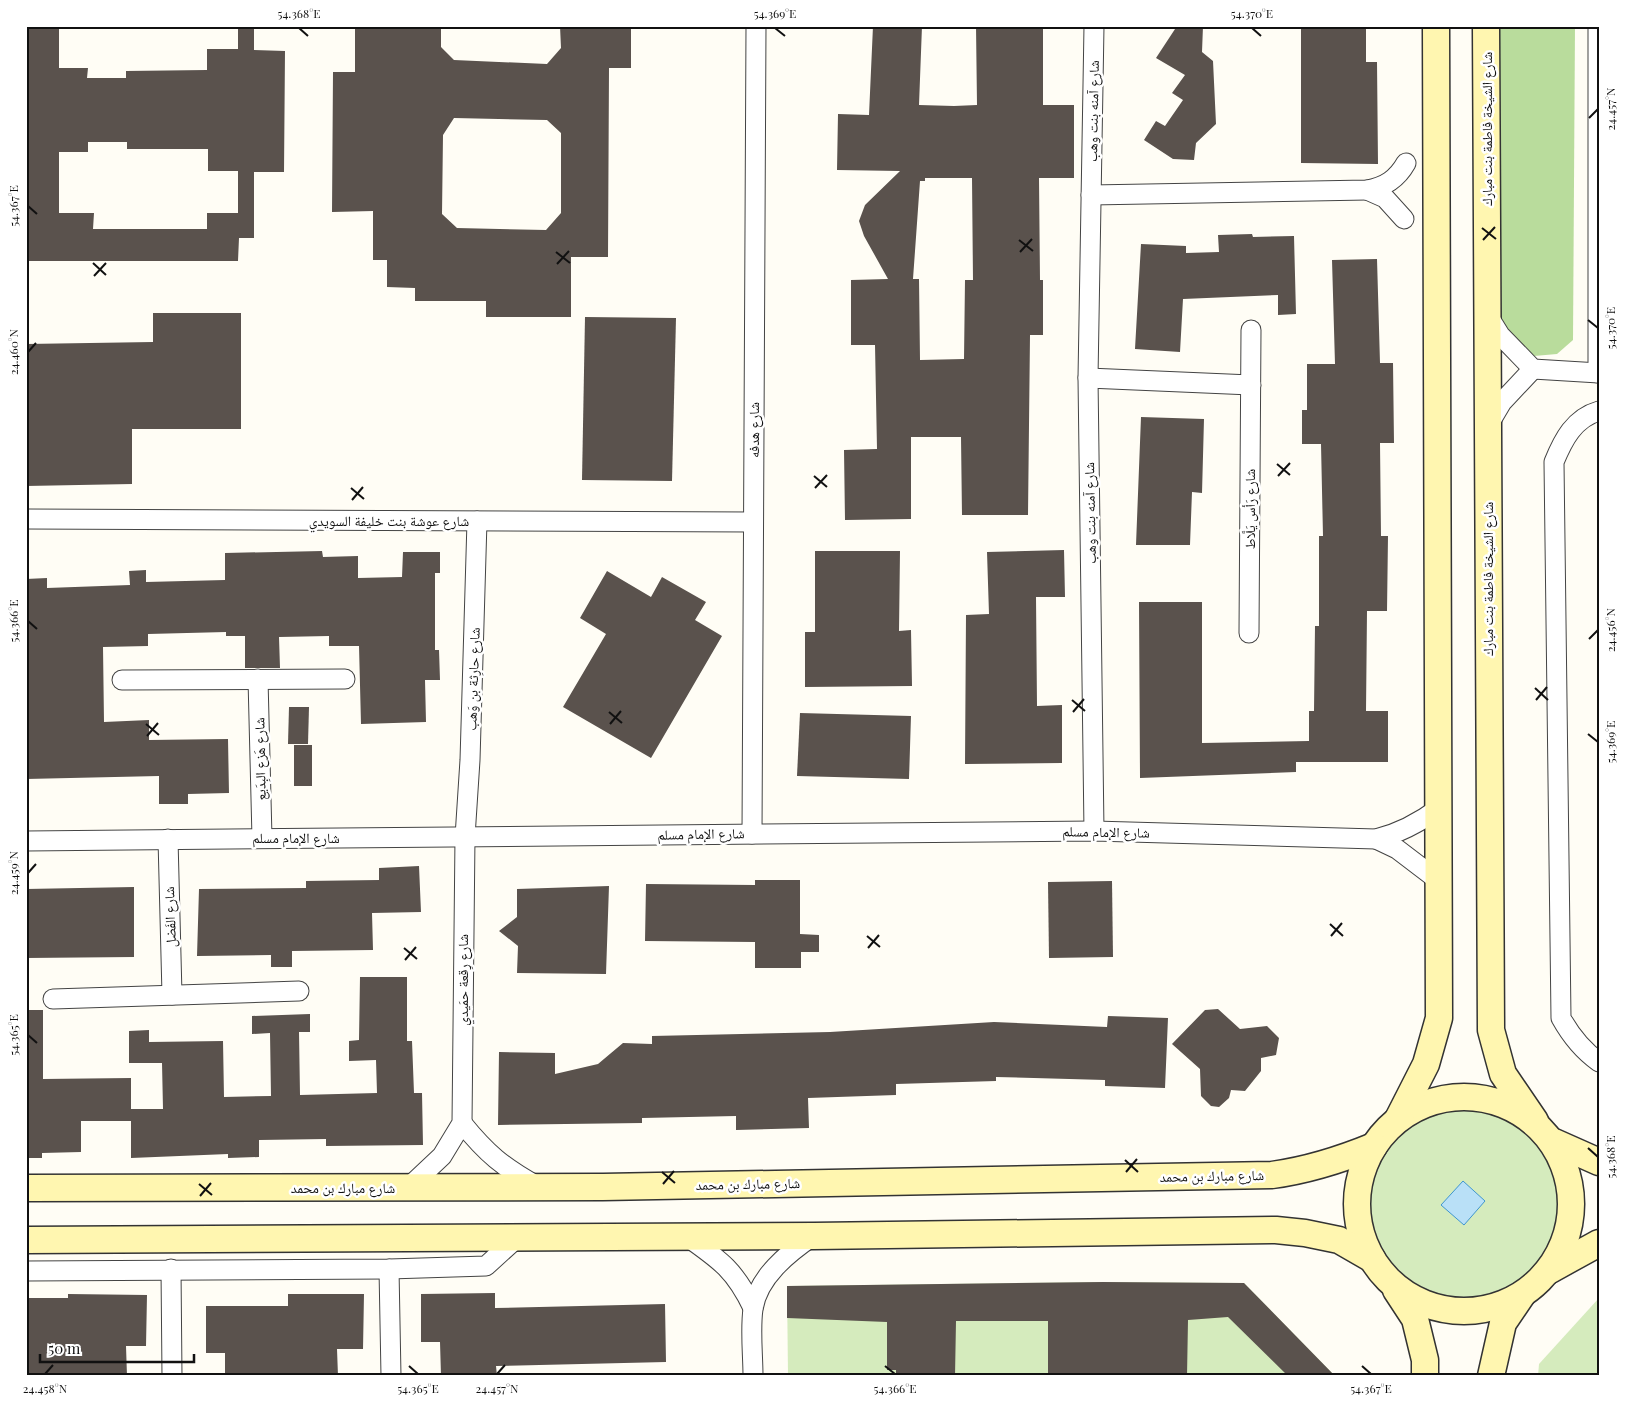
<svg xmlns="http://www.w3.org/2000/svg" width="1625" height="1402" viewBox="0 0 1625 1402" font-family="'Playfair Display','Noto Naskh Arabic',serif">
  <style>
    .green { fill: #d5ebbd }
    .forest { fill: #b9dc9c }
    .water { fill: #b9e0f7; stroke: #3f96cf }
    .building { fill: #5a524d; fill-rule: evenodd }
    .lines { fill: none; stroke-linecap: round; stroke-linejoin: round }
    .minor-casing { stroke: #444; stroke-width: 21 }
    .secondary-casing { stroke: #333; stroke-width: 29 }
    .minor { stroke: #fff; stroke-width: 19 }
    .secondary { stroke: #fff6b0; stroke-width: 26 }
    .ticks { fill: none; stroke: #111; stroke-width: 2 }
    .labels { text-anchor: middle; stroke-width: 5; stroke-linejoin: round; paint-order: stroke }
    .street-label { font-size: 14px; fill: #111; stroke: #fff }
    .neatline { fill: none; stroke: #111; stroke-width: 2 }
    .ticks-label { font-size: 12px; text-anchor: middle; fill: #111 }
  </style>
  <rect width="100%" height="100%" fill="#fffdf5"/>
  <g class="green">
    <circle cx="1464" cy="1203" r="94"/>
    <polygon points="1103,1282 1244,1283 1335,1376 788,1376 787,1286"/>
    <polygon points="1599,1298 1599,1376 1538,1376 1539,1364"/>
  </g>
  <polygon class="forest" points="1496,26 1575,26 1573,340 1557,354 1534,356 1510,340 1493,318"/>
  <polygon class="water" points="1463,1181 1485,1201 1464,1225 1441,1205"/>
  <g class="building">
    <path d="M26,26h33v42h29l-1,10h39v-7l81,-1v-21h31v-23h16v24l31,1 -1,121h-30v66h-15l-1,23h-212zM88,142h39v7h81v22h30v42h-31v16h-114l1,-16h-35v-61h29z"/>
    <path d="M355,26h86v21l13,13 93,4 14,-16 -1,-22h71v42h-22l-1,189h-37v60h-85v-16h-71v-13l-28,-1v-27h-14v-49l-41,1 1,-140h22zM454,118l93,2 14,13v80l-15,17 -89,-2 -15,-14 1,-79z"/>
    <path d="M873,26h49l-3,79 35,1 23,-1 -1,-79h67v79h31v73h-35l1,102h3v55h-13l-2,180h-66l-1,-78h-50v82l-66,1 -1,-70 33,-1 -2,-104h-24v-65l37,-1 -24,-43 -5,-15 6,-16 35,-34 -63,-1 1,-56 31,1zM925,178h47l1,102h-8l-1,79 -44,1 -1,-81h-6l7,-98h5z"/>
    <polygon points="1177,26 1203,26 1202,52 1213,61 1216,124 1196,143 1194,160 1173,159 1144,140 1156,121 1165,126 1183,100 1172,93 1185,75 1156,58"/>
    <polygon points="1301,26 1366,26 1366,62 1377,62 1378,164 1301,163"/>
    <polygon points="1252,234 1253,237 1294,236 1296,314 1278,315 1278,295 1183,299 1180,352 1135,349 1141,244 1186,246 1186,253 1219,252 1218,235"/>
    <polygon points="1377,259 1380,363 1393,363 1394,443 1380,443 1381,536 1388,536 1387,611 1367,611 1366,711 1388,711 1388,762 1296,762 1296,772 1140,778 1139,602 1202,602 1202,743 1309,741 1309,711 1314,711 1315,626 1319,626 1319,536 1323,536 1321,444 1302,444 1302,410 1307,410 1307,364 1335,364 1332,260"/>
    <polygon points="153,313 241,313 241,429 132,429 132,484 26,486 26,344 153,342"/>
    <polygon points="585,317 676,318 672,481 582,480"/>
    <polygon points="1141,417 1204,419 1202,493 1192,492 1190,545 1136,545"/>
    <polygon points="1064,550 1065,597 1036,597 1037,706 1062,705 1062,763 965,764 966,615 989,614 987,552"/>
    <polygon points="322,551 323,557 358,556 358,578 402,577 403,552 440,552 440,573 435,573 435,650 439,650 440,680 425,680 426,722 361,724 359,646 329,646 329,636 279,637 280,668 245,668 245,636 226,636 226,632 148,634 148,646 103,647 104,722 149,720 149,740 228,739 229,793 188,794 188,804 159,804 159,776 26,779 26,579 47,578 47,588 130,585 129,571 146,570 146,582 225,580 225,553"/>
    <polygon points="815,551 900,551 899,631 911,630 912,686 805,687 805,632 815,632"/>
    <polygon points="607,571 651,597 662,577 706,602 695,620 722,636 651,758 563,707 606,634 580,618"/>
    <polygon points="289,707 309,707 308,744 288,744"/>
    <polygon points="800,713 911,716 909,779 797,776"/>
    <rect x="294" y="745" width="18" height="41"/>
    <polygon points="419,866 421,912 372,913 373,950 292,951 292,967 271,967 271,955 197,956 199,889 306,888 306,881 379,880 379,868"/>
    <polygon points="755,880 800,880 800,934 819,935 819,952 801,952 801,968 755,968 755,942 645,941 646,884 755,885"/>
    <polygon points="1112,881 1113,957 1049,958 1048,882"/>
    <polygon points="609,886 606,974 517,973 518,946 499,931 517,917 517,889"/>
    <polygon points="134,887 134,957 26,958 26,889"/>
    <polygon points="360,977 407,977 407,1041 412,1041 414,1093 422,1093 423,1145 326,1146 326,1139 259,1140 259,1157 228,1158 228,1154 131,1158 131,1109 163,1109 162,1063 129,1063 129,1031 149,1030 149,1042 223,1041 224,1097 271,1096 270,1033 252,1034 252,1016 310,1014 310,1032 299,1032 300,1095 377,1093 376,1060 349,1061 349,1041 359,1040"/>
    <polygon points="1218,1009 1240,1029 1267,1026 1279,1038 1276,1055 1261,1058 1261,1071 1245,1091 1231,1090 1229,1098 1219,1107 1211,1106 1201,1096 1200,1069 1172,1044 1205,1010"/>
    <polygon points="26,1010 43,1010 43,1079 131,1078 131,1121 81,1121 81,1152 42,1153 42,1158 26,1158"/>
    <polygon points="1108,1016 1168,1018 1165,1088 1105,1086 1105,1080 996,1077 996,1081 896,1084 896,1095 808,1098 809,1128 736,1130 736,1116 642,1118 642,1123 498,1125 499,1052 555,1053 555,1074 598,1064 623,1043 652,1044 652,1036 830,1032 994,1022 1107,1027"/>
    <polygon points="1103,1282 1244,1283 1335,1376 1288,1376 1228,1317 1188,1320 1187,1376 1048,1376 1048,1321 956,1321 955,1376 896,1376 896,1370 887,1370 887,1322 787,1318 787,1286"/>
    <polygon points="495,1293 495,1308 665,1304 666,1362 496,1366 497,1376 441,1376 440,1342 421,1342 421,1294"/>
    <polygon points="68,1294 147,1295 146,1346 126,1346 127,1376 26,1376 26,1298 68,1298"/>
    <polygon points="288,1294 364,1294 363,1349 337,1349 338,1376 225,1376 225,1353 206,1353 206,1306 288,1306"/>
  </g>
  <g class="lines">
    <g class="minor-casing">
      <g id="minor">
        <polyline points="1094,26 1088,378 1094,831"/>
        <polyline points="1598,26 1598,373"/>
        <polyline points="1367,190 1385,198 1404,219"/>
        <path d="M1091,195l276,-5c18,-3 30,-11 39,-27"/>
        <polyline points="1487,314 1500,335 1533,369 1599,373"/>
        <polyline points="1088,378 1251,385"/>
        <path d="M1599,411c-25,7 -36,29 -45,51l7,556c10,18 21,32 38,44"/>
        <polyline points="1489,424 1502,402 1533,369"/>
        <polyline points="26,519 752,522"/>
        <polyline points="1249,633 1251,330"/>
        <polyline points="258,679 262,838"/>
        <polyline points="122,680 345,679"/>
        <polyline points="752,834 756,26"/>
        <polyline points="168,839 172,995"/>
        <polyline points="1376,839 1397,849 1439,881"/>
        <path d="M26,841l1068,-10 282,8c24,-6 43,-16 63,-31"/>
        <polyline points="53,999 299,991"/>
        <path d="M462,1123c25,31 41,44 75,63"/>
        <polyline points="408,1188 442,1156 462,1123 465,837 470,760 477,521"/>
        <path d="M686,1236c34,24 49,34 67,72"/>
        <polyline points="171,1269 172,1376"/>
        <polyline points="389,1269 391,1376"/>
        <polyline points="26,1271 389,1269 486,1266 519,1236"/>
        <path d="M753,1376c0,-21 -3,-46 0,-67 5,-32 35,-56 60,-73"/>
      </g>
    </g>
    <g class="secondary-casing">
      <g id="secondary">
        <polyline points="1486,26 1491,1030 1503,1074 1535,1121"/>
        <circle cx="1464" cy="1204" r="107"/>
        <polyline points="1398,1119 1426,1064 1439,1018 1436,26"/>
        <polyline points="1554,1142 1599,1162"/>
        <path d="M26,1188l577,-1 669,-12c37,-5 68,-15 102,-29"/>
        <polyline points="26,1240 814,1236 1276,1230 1305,1233 1339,1240 1372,1259"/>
        <polyline points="1550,1270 1599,1243"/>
        <polyline points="1396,1290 1415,1319 1425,1360 1425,1376"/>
        <polyline points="1491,1376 1503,1323 1522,1295"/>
      </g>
    </g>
    <use href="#minor" class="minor"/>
    <use href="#secondary" class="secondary"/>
  </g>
  <path class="ticks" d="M299,28l9,8M775,28l10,8M1252,28l9,8M1589,118l9,-9M28,206l9,8M1482,228l14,11M1019,240l14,11M1483,240l12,-13M556,252l14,11M1020,252l12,-13M93,263l13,12M557,264l12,-13M94,276l12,-13M1588,320l10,8M28,352l8,-9M1277,464l13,11M814,476l13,11M1278,476l12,-13M351,488l13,11M815,488l12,-13M352,500l11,-13M28,621l9,8M1589,639l9,-9M1535,688l13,12M1072,700l13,11M1536,700l11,-13M609,712l13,11M1073,712l11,-13M146,724l13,11M610,724l11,-13M1588,734l10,8M147,736l11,-13M28,873l8,-9M1330,924l13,12M867,936l13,11M1331,936l11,-13M404,948l13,11M868,948l11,-13M405,960l11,-13M28,1035l9,8M1588,1148l10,9M1125,1160l13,12M662,1172l13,11M1126,1172l11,-13M199,1184l13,11M663,1184l11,-13M200,1196l11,-13M409,1366l9,8M885,1366l10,8M1362,1366l9,8M45,1374l8,-9M497,1374l8,-9"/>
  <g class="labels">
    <g class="street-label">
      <text transform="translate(1093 111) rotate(-89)" y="5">شارع آمنه بنت وهب</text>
      <text transform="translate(1487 129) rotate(-90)" y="5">شارع الشيخة فاطمة بنت مبارك</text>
      <text transform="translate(754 430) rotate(-90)" y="5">شارع هدفه</text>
      <text transform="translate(1250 509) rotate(-90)" y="5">شارع رَأس يَلَّاط</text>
      <text transform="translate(1090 513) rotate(-91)" y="5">شارع آمنه بنت وهب</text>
      <text x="389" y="526">شارع عوشة بنت خليفة السويدي</text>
      <text transform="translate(1488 579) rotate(-90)" y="5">شارع الشيخة فاطمة بنت مبارك</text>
      <text transform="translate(473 679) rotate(-88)" y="5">شارع حارِثة بن وَهب</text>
      <text transform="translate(260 759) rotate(-91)" y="5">شارع هَزع البِدَيع</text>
      <text transform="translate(1106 832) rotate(1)" y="5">شارع الإمام مسلم</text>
      <text transform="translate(701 834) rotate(-1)" y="5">شارع الإمام مسلم</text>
      <text x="296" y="843">شارع الإمام مسلم</text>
      <text transform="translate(170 917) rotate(-92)" y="5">شارع الفَضل</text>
      <text transform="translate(463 980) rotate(-90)" y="5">شارع رِقعة حمَيدي</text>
      <text transform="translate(1212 1176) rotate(-1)" y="5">شارع مبارك بن محمد</text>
      <text transform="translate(748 1184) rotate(-1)" y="5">شارع مبارك بن محمد</text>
      <text x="343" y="1193">شارع مبارك بن محمد</text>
    </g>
  </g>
  <rect width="1625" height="1402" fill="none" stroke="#ffffff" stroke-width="55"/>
  <path d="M40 1354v8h154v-8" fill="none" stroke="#111111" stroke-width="2.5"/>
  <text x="48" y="1354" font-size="15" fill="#111111" stroke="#ffffff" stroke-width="4" paint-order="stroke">50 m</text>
  <rect x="28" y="28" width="1570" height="1346" class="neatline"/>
  <g class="ticks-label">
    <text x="299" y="18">54.368°E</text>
    <text x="775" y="18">54.369°E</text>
    <text x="1252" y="18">54.370°E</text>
    <text transform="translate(1611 109) rotate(-90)" y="4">24.457°N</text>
    <text transform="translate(14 206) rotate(-90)" y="4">54.367°E</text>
    <text transform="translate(1611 328) rotate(-90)" y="4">54.370°E</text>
    <text transform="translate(14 352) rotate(-90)" y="4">24.460°N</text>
    <text transform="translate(14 621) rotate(-90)" y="4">54.366°E</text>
    <text transform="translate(1611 630) rotate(-90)" y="4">24.456°N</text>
    <text transform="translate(1611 742) rotate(-90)" y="4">54.369°E</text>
    <text transform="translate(14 873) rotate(-90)" y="4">24.459°N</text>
    <text transform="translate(14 1035) rotate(-90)" y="4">54.365°E</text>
    <text transform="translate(1611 1157) rotate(-90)" y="4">54.368°E</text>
    <text x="45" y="1393">24.458°N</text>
    <text x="418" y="1393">54.365°E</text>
    <text x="497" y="1393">24.457°N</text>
    <text x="895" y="1393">54.366°E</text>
    <text x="1371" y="1393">54.367°E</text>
  </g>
</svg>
